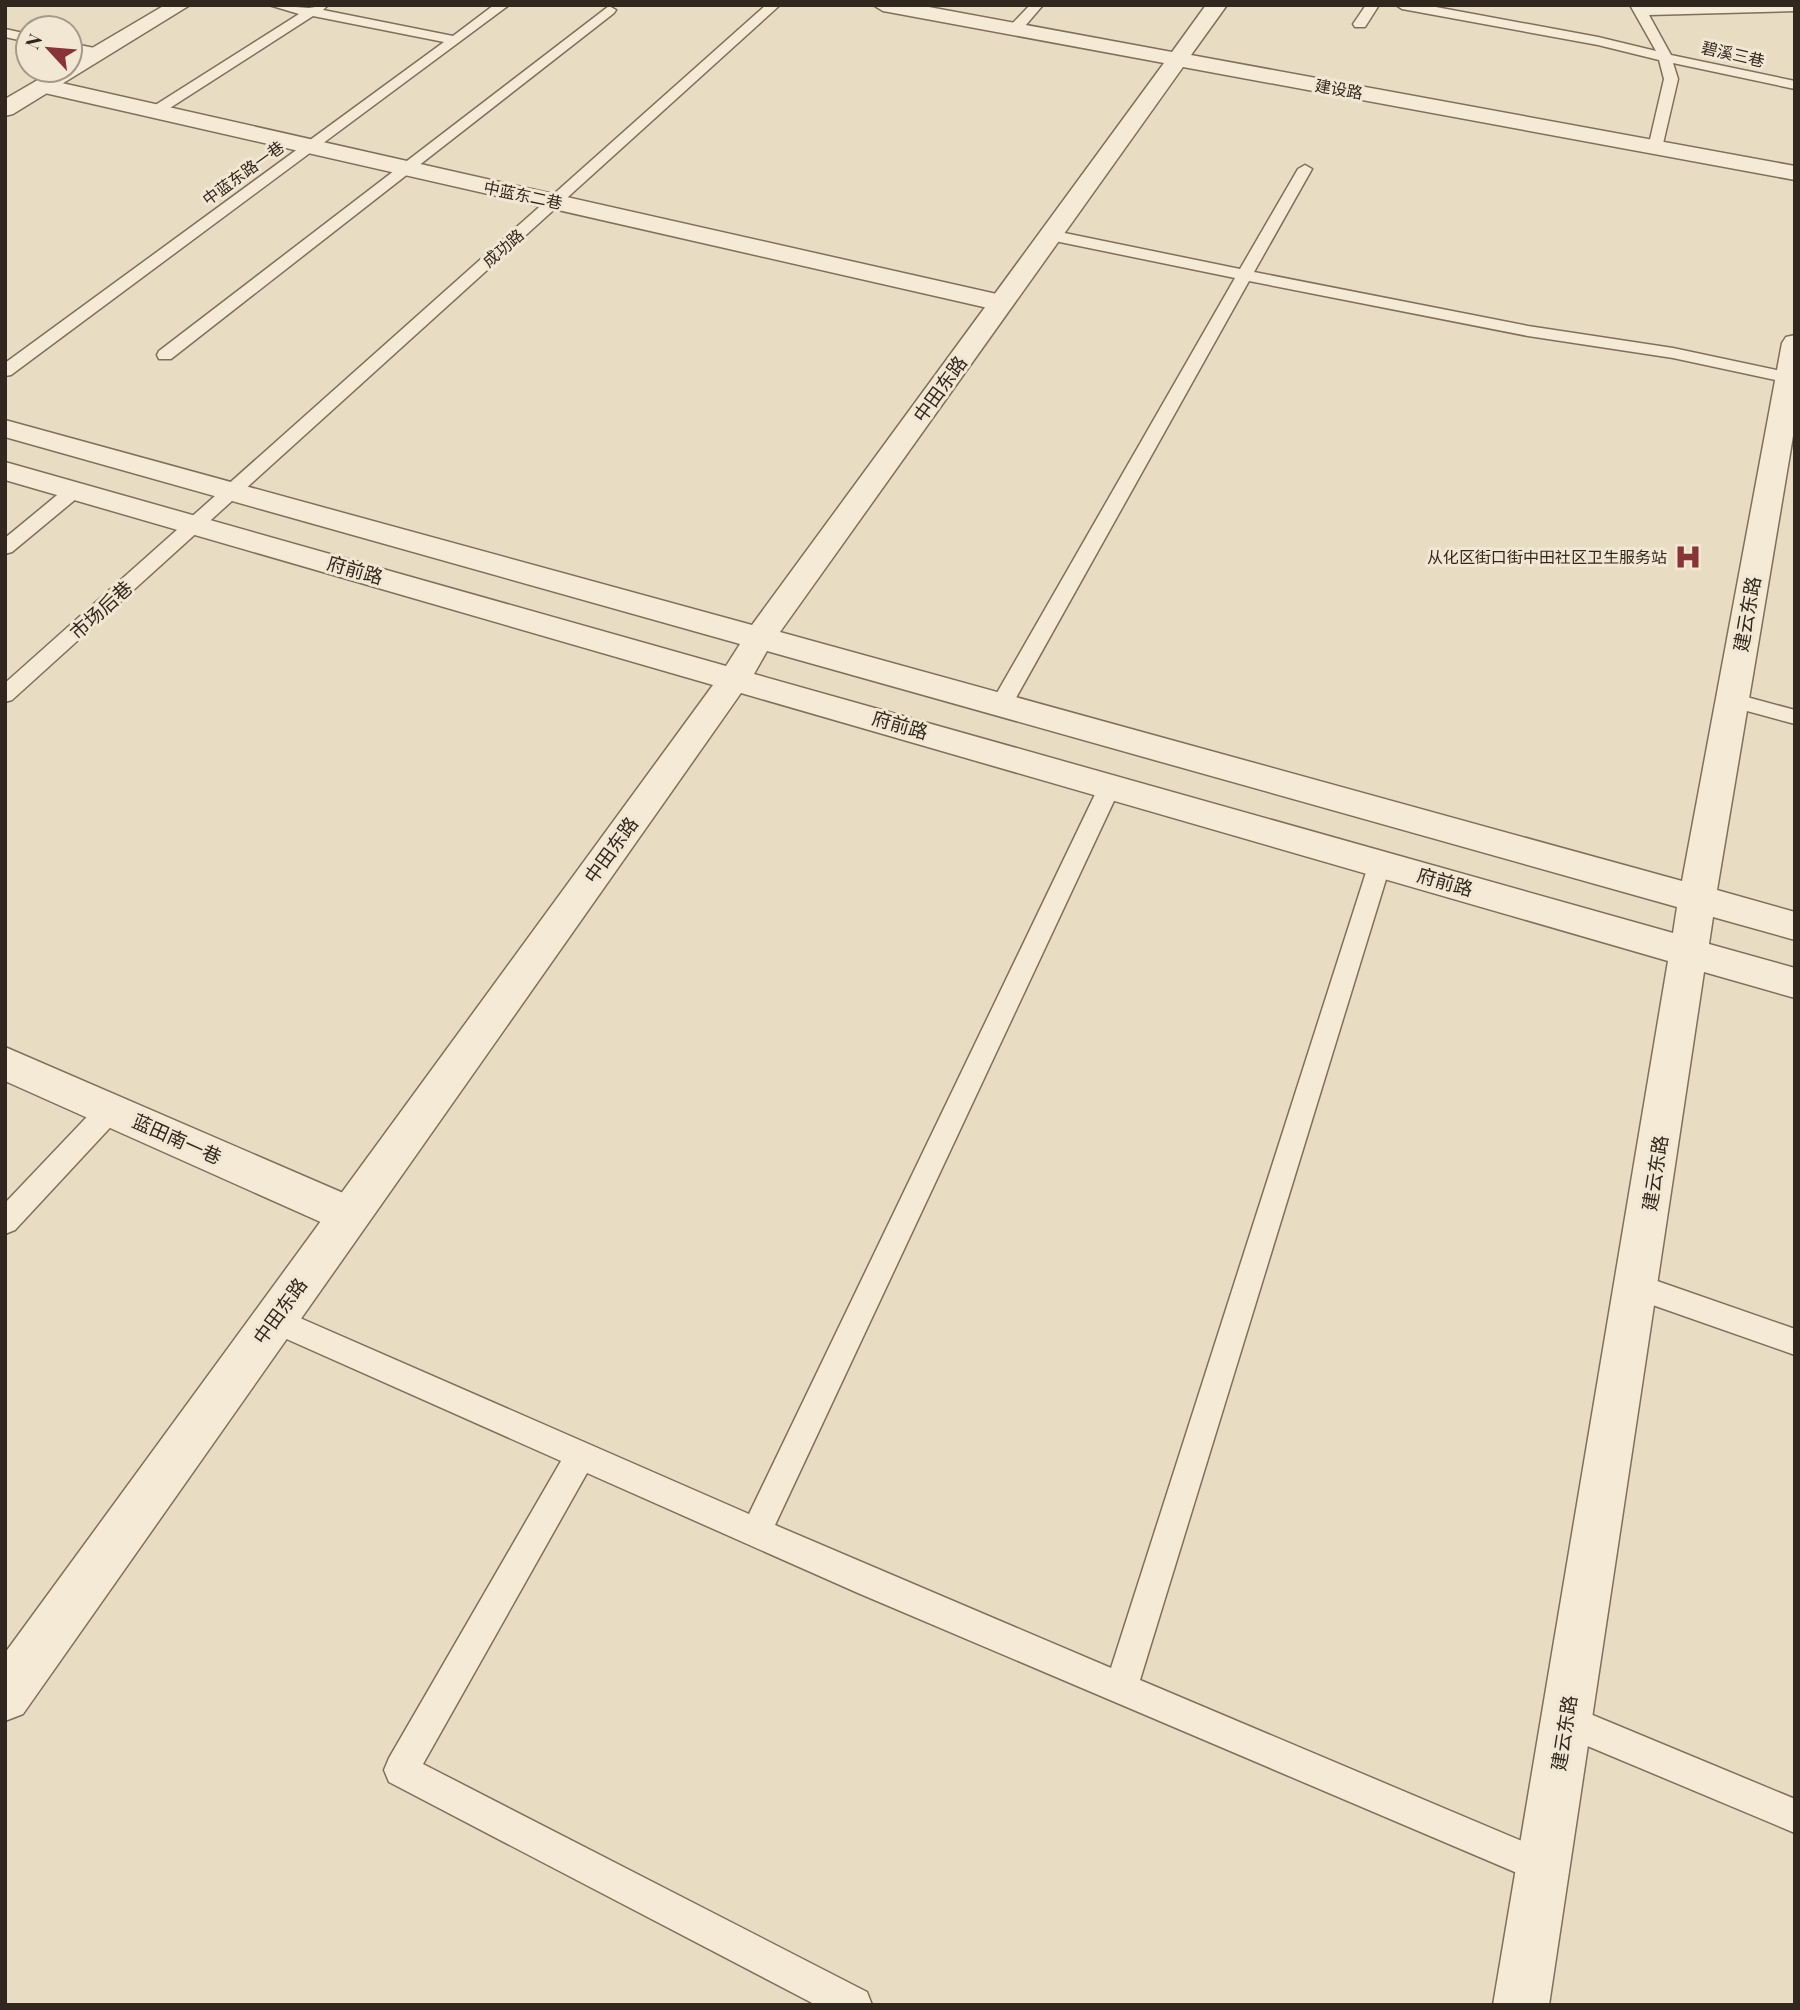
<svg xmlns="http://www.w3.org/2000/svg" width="1800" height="2010" viewBox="0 0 1800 2010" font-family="'Playfair Display','Noto Sans SC',serif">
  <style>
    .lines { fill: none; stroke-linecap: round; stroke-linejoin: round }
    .service-casing { stroke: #806f5c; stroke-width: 3 }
    .minor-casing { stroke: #806f5c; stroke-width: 3 }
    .tertiary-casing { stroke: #806f5c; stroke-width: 3 }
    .service { fill: #f4ead5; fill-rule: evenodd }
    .minor { fill: #f4ead5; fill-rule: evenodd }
    .tertiary { fill: #f4ead5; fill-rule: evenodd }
    .labels { text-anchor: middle; stroke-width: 6; stroke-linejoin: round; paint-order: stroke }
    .far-street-label { font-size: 16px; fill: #32271e; stroke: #f1e7d2 }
    .far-poi-label { font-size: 16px; fill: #32271e; stroke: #f1e7d2; text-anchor: end }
    .street-label { font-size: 19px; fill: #32271e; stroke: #f1e7d2 }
  </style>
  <rect width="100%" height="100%" fill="#e8dcc3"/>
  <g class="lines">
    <g class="service-casing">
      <g id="service">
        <polygon points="269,5 309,8 328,5 323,10 453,36 494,5 509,5 11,375 5,376 5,363 444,42 313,16 159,115 149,115 149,109 299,14"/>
        <polygon points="766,5 780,5 12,700 5,702 5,683"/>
        <polygon points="1030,5 1043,5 1019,33 1009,33 1009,27"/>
        <polygon points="1366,5 1379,5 1365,27 1355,27 1353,24"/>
        <polygon points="1396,5 1425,5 1598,37 1656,51 1630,5 1795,5 1795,11 1649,15 1671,55 1795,81 1795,89 1673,63 1678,79 1662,148 1655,152 1648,148 1664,79 1659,60 1598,45 1402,9"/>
        <polygon points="609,6 616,10 614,13 171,359 159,359 157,355 159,351"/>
        <polygon points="5,29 28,34 28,42 5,37"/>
        <polygon points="70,43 104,50 106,53 99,57 70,51"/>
        <polygon points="1305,165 1312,169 1254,272 1528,326 1673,348 1795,374 1795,382 1789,383 1673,358 1528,336 1249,281 1012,705 1008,710 1001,712 994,710 990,705 1235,278 1050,240 1042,235 1050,230 1240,269 1298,169"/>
        <polygon points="75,484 84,490 82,494 12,552 5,554 5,538 68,486"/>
        <polygon points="1732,693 1795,710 1795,724 1725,705 1722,700 1725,695"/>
        <polygon points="1110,778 1118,780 1121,786 775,1525 1111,1668 1369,863 1372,857 1380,854 1388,857 1391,863 1140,1680 1555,1855 1560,1867 1555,1879 1543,1884 858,1593 587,1473 423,1764 867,1992 872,2005 816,2005 389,1782 384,1770 389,1758 561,1461 264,1329 260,1320 264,1311 274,1307 284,1311 749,1514 1099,786 1102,780"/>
        <polygon points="110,1099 119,1102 123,1110 119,1118 15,1230 5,1234 5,1203 101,1102"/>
        <polygon points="1637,1274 1795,1329 1795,1355 1627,1296 1623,1287 1627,1278"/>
        <polygon points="1566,1704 1795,1799 1795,1833 1554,1732 1550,1720 1554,1708"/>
      </g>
    </g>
    <g class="minor-casing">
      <g id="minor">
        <polygon points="44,79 1001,295 1010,298 1014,303 1010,308 1001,311 36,91 33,86 36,81"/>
        <polygon points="5,1047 364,1202 370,1215 364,1228 349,1234 334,1228 5,1081"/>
      </g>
    </g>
    <g class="tertiary-casing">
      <g id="tertiary">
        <polygon points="165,5 190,5 13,114 5,116 5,99 55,70 70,70 70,61"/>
        <path d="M873,5h45l254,47 34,-47h21l-36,50 604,111v14l-612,-113 -403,565 902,249 100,-538 4,-6 9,-2v89l-78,466 78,22v28l-82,-23 -4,27 86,24v30l-91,-26 -155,1033h-56l175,-1044 -927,-268 -718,1021 -18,7v-68l708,-968 -708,-205v-18l721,204 14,-22 -735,-207v-17l747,205 412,-562 -281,-52zM767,651l910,256 -4,26 -919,-259z"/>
      </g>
    </g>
    <use href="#service" class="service"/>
    <use href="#minor" class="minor"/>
    <use href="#tertiary" class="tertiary"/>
  </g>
  <defs>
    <g id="hospital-bare" transform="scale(2.1)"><path d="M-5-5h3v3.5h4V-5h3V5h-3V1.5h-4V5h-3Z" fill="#883335" stroke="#f1e7d2" stroke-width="2.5" paint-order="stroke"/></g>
  </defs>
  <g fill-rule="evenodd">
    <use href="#hospital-bare" x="1688" y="557"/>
  </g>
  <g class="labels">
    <g class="far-street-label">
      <text transform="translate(1733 54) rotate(13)" y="6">碧溪三巷</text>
      <text transform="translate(1339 89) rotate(10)" y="6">建设路</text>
      <text transform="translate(243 173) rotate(-36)" y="6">中蓝东路一巷</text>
      <text transform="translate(523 195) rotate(12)" y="6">中蓝东二巷</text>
      <text transform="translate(503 248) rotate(-41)" y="6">成功路</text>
    </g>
    <g class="far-poi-label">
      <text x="1667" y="563">从化区街口街中田社区卫生服务站</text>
    </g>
    <g class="street-label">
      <text transform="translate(940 389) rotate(-54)" y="7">中田东路</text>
      <text transform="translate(355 570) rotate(16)" y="7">府前路</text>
      <text transform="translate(101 610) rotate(-42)" y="7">市场后巷</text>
      <text transform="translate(1747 614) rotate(-80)" y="7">建云东路</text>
      <text transform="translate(900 725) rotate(16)" y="7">府前路</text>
      <text transform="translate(611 850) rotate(-54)" y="7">中田东路</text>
      <text transform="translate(1445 882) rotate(16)" y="7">府前路</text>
      <text transform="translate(177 1139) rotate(24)" y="7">蓝田南一巷</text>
      <text transform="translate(1655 1173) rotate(-81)" y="7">建云东路</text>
      <text transform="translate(280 1311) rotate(-54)" y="7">中田东路</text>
      <text transform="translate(1564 1733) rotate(-81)" y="7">建云东路</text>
    </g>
  </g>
  <rect width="1800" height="2010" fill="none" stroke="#32271e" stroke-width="14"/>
  <g transform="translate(49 49) rotate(296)"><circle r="33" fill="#f1e7d2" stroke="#a59a8a" stroke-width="2"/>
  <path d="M0-5L12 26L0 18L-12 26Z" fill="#883335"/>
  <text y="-10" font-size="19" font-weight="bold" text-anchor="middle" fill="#32271e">N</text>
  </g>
</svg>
